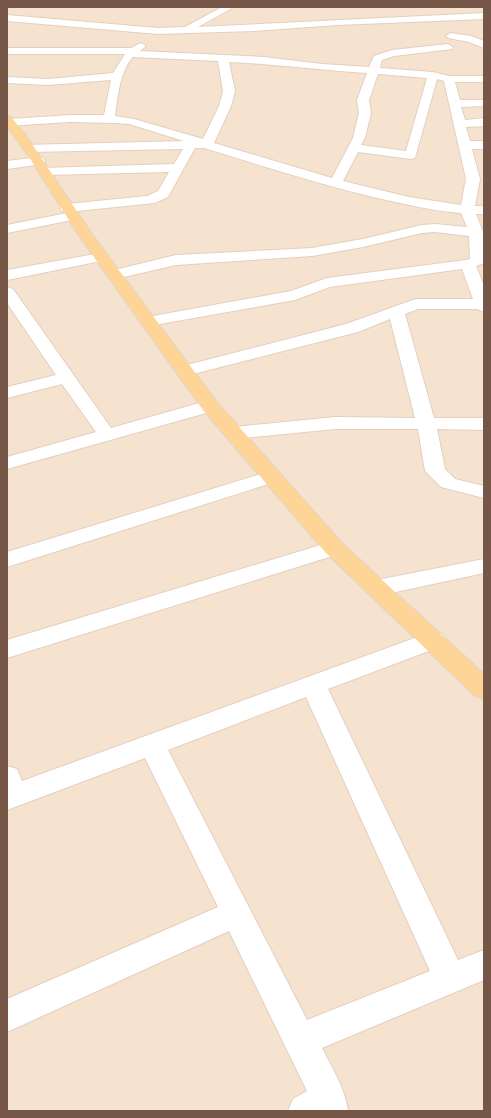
<svg xmlns="http://www.w3.org/2000/svg" width="491" height="1118" viewBox="0 0 491 1118" font-family="Roboto,sans-serif">
  <style>
    .residential { fill: #f6e3cf }
    .lines { fill: none; stroke-linecap: round; stroke-linejoin: round }
    .minor-casing { stroke: #e4cfbf; stroke-width: 2 }
    .major-casing { stroke: #ded6d3; stroke-width: 2 }
    .minor { fill: #fff; fill-rule: evenodd }
    .major { fill: #ffd597; fill-rule: evenodd }
  </style>
  <rect width="100%" height="100%" fill="#fef2e1"/>
  <rect class="residential" x="7" y="7" width="477" height="1104"/>
  <g class="lines">
    <g class="minor-casing">
      <g id="minor">
        <polygon points="222,7 234,7 198,27 484,13 484,19 337,25 254,31 158,34 7,21 7,15 158,28 185,27"/>
        <polygon points="451,33 471,36 484,41 484,48 469,42 448,38 446,36"/>
        <path d="M141,43l5,3 -6,5 124,6 58,7 47,3 5,-11 18,-6 56,-6 5,3 -1,2 -58,7 -12,4 -2,8 53,4 16,4h35v6h-29l5,18h24v6l-23,1 4,13 19,-2v8l-18,1 4,14h14v8h-12l8,30 -5,27h9v8h-8l7,18 1,31 -8,3 8,20v26l-7,-3h-59l-13,5 29,104h50v12l-47,-1 8,40 10,10 29,7v12l-43,-11 -16,-16 -7,-42h-83l-101,10 -7,-2 -3,-4 3,-4 7,-2 101,-10 80,1 -25,-99 -32,13 -173,44 -6,-1 -3,-4 3,-4 167,-43 64,-23 6,-2h57l-11,-30 -132,18 -35,13 -147,26 -6,-2 -2,-3 2,-3 149,-27 36,-13 139,-18 4,-1 -1,-23 -34,-4 -13,1 -59,14 -51,9 -136,9 -61,14 -5,-2 -3,-3 3,-3 66,-16 136,-7 51,-9 59,-14 13,-1 32,3 -6,-14c-28,-2 -56,-9 -84,-15 -58,-14 -115,-32 -173,-50h-9l-27,49 -13,6 -88,9 -5,-1 -2,-3 2,-3 5,-1 80,-8 11,-5 11,-19 -124,3 -5,-1 -1,-3 1,-3 134,-4 9,-15 -154,3 -4,-1 -2,-3 2,-3 159,-4 -55,-17 -14,-1 -45,-1 -63,4v-6l3,-1 60,-4h34l7,-35 -63,5 -41,-2v-6l41,2 65,-6 12,-19h-118v-6h124zM133,57l85,4 5,30 -4,15 -16,33 -69,-20 -19,-3c3,-19 4,-43 18,-59zM229,62c46,2 92,8 138,11l-10,27 2,13 -6,25 -21,40 -118,-35 17,-37 4,-15zM378,74l49,4 -21,73 -45,-6 4,-7 6,-25 -2,-13zM437,79l7,2 22,98 -5,26 -52,-8 -66,-16 15,-29 53,7 4,-1z"/>
        <polygon points="39,157 43,158 45,161 43,164 7,169 7,161"/>
        <polygon points="72,212 77,213 79,216 77,219 7,233 7,225"/>
        <polygon points="101,253 106,254 108,257 106,260 7,280 7,270"/>
        <polygon points="7,287 13,289 111,428 210,400 217,402 219,406 217,410 7,469 7,457 96,432 62,384 7,398 7,387 56,375 7,303"/>
        <polygon points="271,471 278,473 281,477 278,481 7,567 7,552"/>
        <polygon points="334,541 342,543 345,548 342,553 7,658 7,640"/>
        <polygon points="484,559 484,573 377,596 369,594 366,588 369,582 377,580"/>
        <path d="M434,631l8,3 4,6 -4,6 -114,43 130,271 26,-10v30l-162,68c10,20 23,40 26,63h-60l5,-12 14,-8 -78,-160 -222,101v-33l211,-92 -73,-149 -138,52v-44l10,3 5,12zM306,697l124,274 -123,49 -139,-270z"/>
      </g>
    </g>
    <g class="major-casing">
      <polygon id="major" points="7,115 11,117 26,135 92,234 217,402 342,543 484,674 484,699 475,696 326,553 203,410 79,236 29,157 7,127"/>
    </g>
    <use href="#minor" class="minor"/>
    <use href="#major" class="major"/>
  </g>
  <rect width="491" height="1118" fill="none" stroke="#765646" stroke-width="16"/>
</svg>
